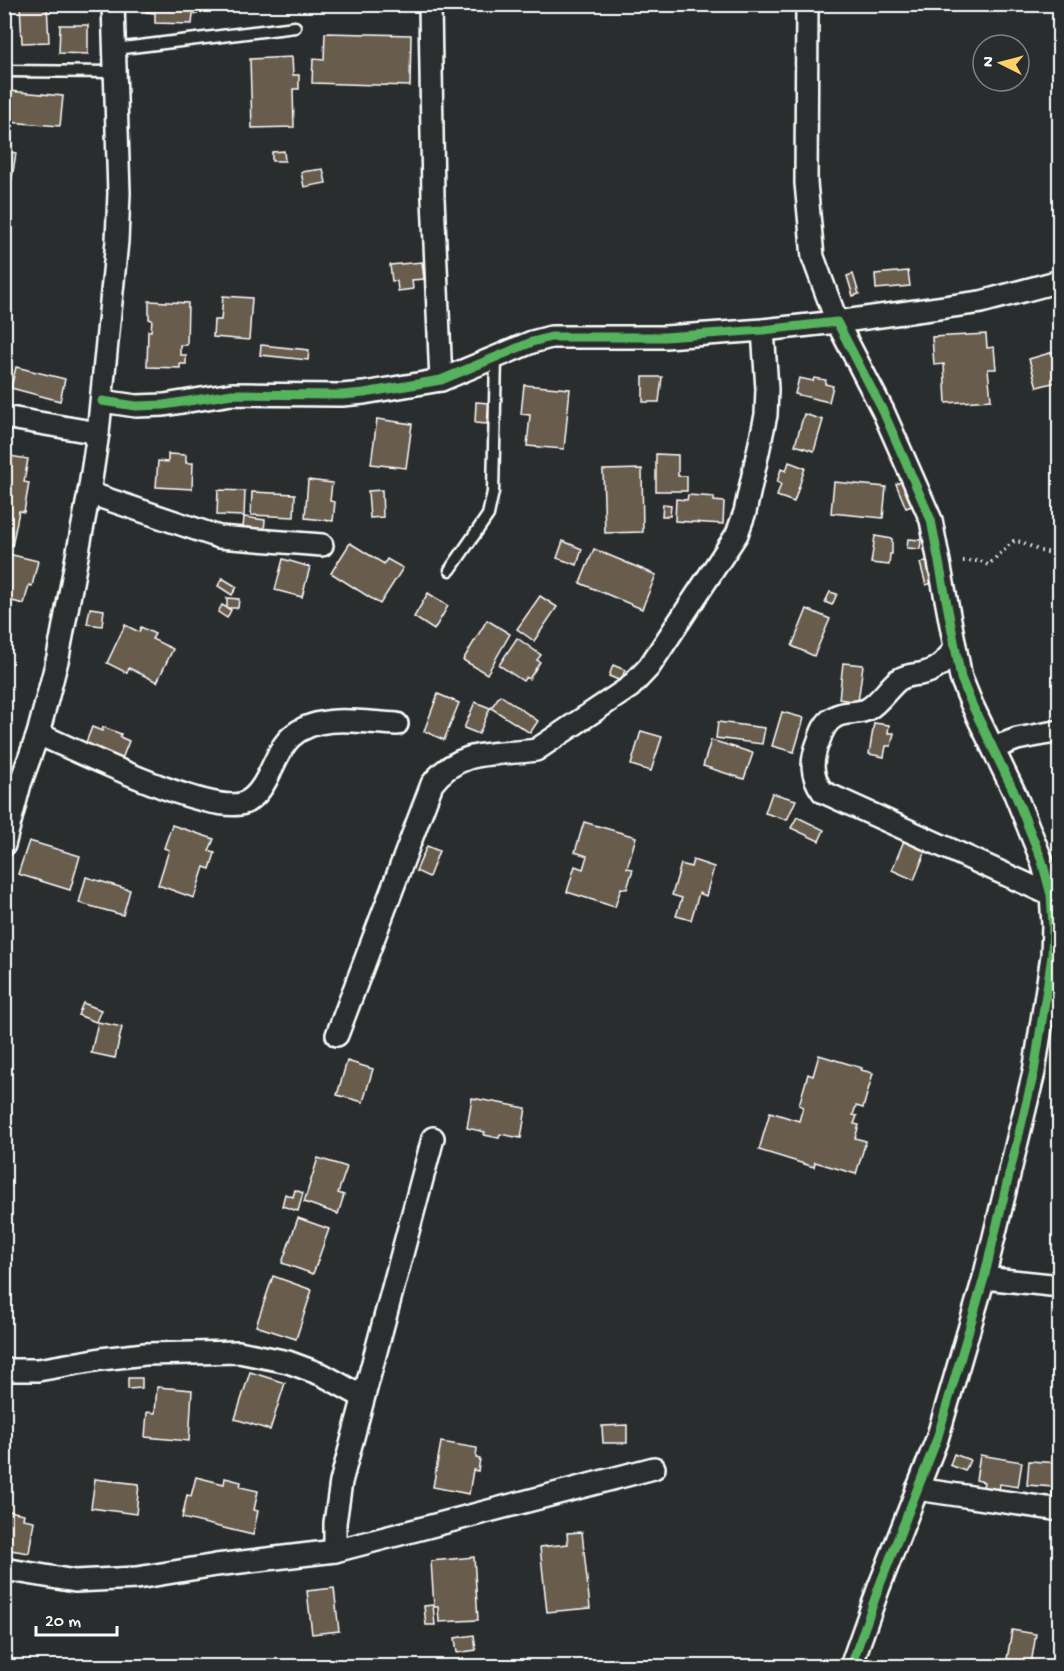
<svg xmlns="http://www.w3.org/2000/svg" width="1064" height="1671" viewBox="0 0 1064 1671" font-family="'Gochi Hand',sans-serif">
  <style>
    .building { fill: #675c4e; stroke: #fff; stroke-width: 1.5 }
    .lines { fill: none; stroke-linecap: round; stroke-linejoin: round }
    .lane-casing { stroke: #fff; stroke-width: 15 }
    .street-casing { stroke: #fff; stroke-width: 26 }
    .path { stroke: #fff; stroke-width: 4; stroke-dasharray: 1.5 4.5; stroke-linecap: butt }
    .lane { stroke: #2a2d2e; stroke-width: 10 }
    .street { stroke: #2a2d2e; stroke-width: 21 }
    .cycleway-casing { stroke: #2a2d2e; stroke-width: 13 }
    .cycleway { stroke: #56b35d; stroke-width: 9 }
  </style>
  <rect width="100%" height="100%" fill="#2a2d2e"/>
  <filter id="ink" filterUnits="userSpaceOnUse"><feTurbulence type="fractalNoise" baseFrequency=".0167" numOctaves="2"/><feDisplacementMap in="SourceGraphic" scale="12" xChannelSelector="R" yChannelSelector="G"/><feConvolveMatrix kernelMatrix="1 2 1 2 8 2 1 2 1" color-interpolation-filters="sRGB"/></filter>
  <g filter="url(#ink)">
    <g class="building">
      <polygon points="20,4 47,4 49,42 22,43"/>
      <polygon points="146,4 197,4 197,14 193,14 192,24 155,23 155,13 146,12"/>
      <polygon points="60,25 88,25 88,54 59,53"/>
      <polygon points="325,33 411,35 410,86 312,83 313,59 324,60"/>
      <polygon points="292,57 293,75 299,75 299,89 293,89 294,127 252,128 250,59"/>
      <polygon points="9,91 63,96 60,126 7,122"/>
      <polygon points="4,142 12,143 11,152 16,153 11,184 4,184"/>
      <polygon points="284,151 285,161 272,161 272,152"/>
      <polygon points="323,169 326,183 304,187 301,172"/>
      <polygon points="422,262 424,279 412,280 413,289 398,291 397,281 392,281 390,265"/>
      <polygon points="908,271 910,286 876,289 875,274"/>
      <polygon points="853,274 859,294 853,296 847,276"/>
      <polygon points="223,296 252,298 249,340 213,337 214,320 221,320"/>
      <polygon points="149,301 188,303 187,345 180,345 180,355 186,355 186,364 180,364 180,368 147,367 148,331 151,331 152,320 149,319"/>
      <polygon points="986,334 987,348 994,347 996,369 988,369 991,400 946,403 944,364 934,365 932,337"/>
      <polygon points="261,345 309,350 308,360 260,355"/>
      <polygon points="1060,350 1060,381 1037,387 1029,359"/>
      <polygon points="16,367 65,379 60,401 11,388"/>
      <polygon points="643,377 662,377 659,402 643,402"/>
      <polygon points="799,378 813,381 814,378 826,380 825,384 833,386 829,402 795,394"/>
      <polygon points="524,385 570,389 564,449 527,446 530,415 521,414"/>
      <polygon points="476,402 489,403 487,424 475,423"/>
      <polygon points="804,414 823,420 814,451 795,445"/>
      <polygon points="377,419 412,424 406,468 371,464"/>
      <polygon points="168,454 186,455 186,463 193,463 192,489 156,487 158,461 168,462"/>
      <polygon points="656,454 678,455 678,476 687,476 687,491 656,491"/>
      <polygon points="4,455 28,459 24,482 29,483 24,512 19,511 12,546 4,544"/>
      <polygon points="789,462 805,468 794,502 777,496 781,484 777,482 781,469 786,471"/>
      <polygon points="642,469 643,532 605,533 603,470"/>
      <polygon points="308,480 332,483 330,501 335,502 333,521 305,518"/>
      <polygon points="906,480 915,505 906,508 896,484"/>
      <polygon points="834,482 886,487 883,518 831,513"/>
      <polygon points="218,490 245,491 244,516 217,515"/>
      <polygon points="382,490 383,517 370,518 368,491"/>
      <polygon points="252,492 295,494 294,517 251,515"/>
      <polygon points="688,495 714,497 714,501 724,502 723,524 675,521 676,499 687,500"/>
      <polygon points="663,504 671,505 670,516 662,516"/>
      <polygon points="244,517 265,520 264,531 243,528"/>
      <polygon points="875,536 892,539 892,554 890,554 889,565 871,563"/>
      <polygon points="908,539 921,540 920,549 907,548"/>
      <polygon points="563,541 582,549 577,565 557,558"/>
      <polygon points="350,543 384,564 387,559 403,568 380,604 331,573"/>
      <polygon points="594,549 656,575 642,609 580,583"/>
      <polygon points="4,553 38,561 32,586 29,585 24,604 4,599"/>
      <polygon points="283,559 310,567 302,597 275,590"/>
      <polygon points="929,560 935,582 926,585 920,563"/>
      <polygon points="222,578 237,587 232,595 218,586"/>
      <polygon points="830,592 837,594 832,605 825,602"/>
      <polygon points="428,593 448,606 434,630 414,617"/>
      <polygon points="540,596 557,607 534,641 517,629"/>
      <polygon points="227,598 239,599 238,608 227,608"/>
      <polygon points="222,605 231,610 227,618 218,612"/>
      <polygon points="90,608 104,610 102,626 87,624"/>
      <polygon points="807,609 830,619 814,656 792,646"/>
      <polygon points="487,620 510,634 487,674 463,660"/>
      <polygon points="125,625 139,632 141,627 155,634 152,639 173,649 157,682 129,668 127,673 107,663"/>
      <polygon points="517,638 541,655 537,660 540,662 529,679 526,677 523,681 499,665"/>
      <polygon points="843,663 863,665 858,702 839,699"/>
      <polygon points="613,665 625,670 621,681 609,676"/>
      <polygon points="438,694 459,703 444,740 424,731"/>
      <polygon points="500,695 538,721 530,733 491,708"/>
      <polygon points="475,702 490,708 479,734 464,728"/>
      <polygon points="782,712 804,718 794,752 772,746"/>
      <polygon points="718,722 765,728 762,744 716,738"/>
      <polygon points="874,723 889,725 888,733 894,733 891,746 886,746 884,757 869,754"/>
      <polygon points="92,727 102,731 103,727 121,734 120,737 129,741 122,759 85,745"/>
      <polygon points="641,731 662,737 651,771 631,765"/>
      <polygon points="711,740 753,753 744,779 703,766"/>
      <polygon points="772,793 796,800 787,820 765,813"/>
      <polygon points="797,817 824,830 819,841 791,828"/>
      <polygon points="584,822 636,837 627,868 633,869 627,889 621,888 615,907 567,892 575,866 583,869 587,856 575,852"/>
      <polygon points="172,825 214,839 209,851 215,853 210,869 204,867 194,898 158,885 169,850 164,848"/>
      <polygon points="905,838 927,848 914,880 892,870"/>
      <polygon points="29,841 80,856 70,890 18,874"/>
      <polygon points="427,846 439,851 429,877 416,871"/>
      <polygon points="693,860 714,867 706,896 699,893 691,920 676,916 682,898 672,895 681,864 691,867"/>
      <polygon points="86,877 130,890 123,915 79,903"/>
      <polygon points="83,1003 101,1010 96,1022 78,1015"/>
      <polygon points="98,1022 122,1027 115,1058 91,1053"/>
      <polygon points="819,1055 862,1068 861,1070 873,1073 863,1108 856,1106 853,1115 857,1116 854,1124 859,1125 855,1138 866,1141 856,1174 815,1162 814,1167 759,1150 770,1112 799,1121 803,1107 799,1105 808,1074 813,1076"/>
      <polygon points="347,1061 373,1069 363,1102 337,1095"/>
      <polygon points="472,1098 526,1108 521,1138 500,1134 499,1138 484,1135 485,1132 467,1128"/>
      <polygon points="318,1158 347,1167 338,1193 344,1195 338,1214 304,1202"/>
      <polygon points="295,1190 303,1193 298,1211 282,1206 285,1194 293,1197"/>
      <polygon points="298,1218 329,1229 313,1274 282,1263"/>
      <polygon points="273,1276 312,1290 296,1339 256,1326"/>
      <polygon points="250,1372 285,1383 270,1430 235,1419"/>
      <polygon points="128,1378 142,1378 142,1388 128,1389"/>
      <polygon points="157,1387 192,1390 189,1441 145,1437 147,1412 155,1413"/>
      <polygon points="627,1425 627,1443 603,1443 602,1426"/>
      <polygon points="441,1442 477,1448 476,1458 480,1459 478,1471 473,1470 469,1494 433,1487"/>
      <polygon points="954,1454 970,1460 965,1471 950,1465"/>
      <polygon points="980,1455 1022,1462 1018,1487 1000,1484 999,1490 983,1487 984,1482 976,1480"/>
      <polygon points="1029,1461 1060,1463 1060,1495 1052,1494 1053,1487 1027,1485"/>
      <polygon points="196,1477 224,1484 225,1478 241,1482 240,1487 258,1491 254,1510 258,1511 253,1535 182,1518 187,1495 191,1496"/>
      <polygon points="95,1479 139,1484 136,1514 91,1508"/>
      <polygon points="4,1510 24,1514 23,1519 34,1521 29,1553 4,1549"/>
      <polygon points="582,1532 590,1608 547,1612 540,1547 568,1544 567,1533"/>
      <polygon points="474,1557 478,1620 439,1622 438,1607 434,1607 431,1561"/>
      <polygon points="334,1588 339,1631 312,1634 307,1591"/>
      <polygon points="433,1605 435,1625 426,1625 424,1606"/>
      <polygon points="1012,1630 1036,1634 1031,1664 1007,1659"/>
      <polygon points="474,1635 476,1650 457,1653 455,1638"/>
    </g>
    <g class="lines">
      <g class="lane-casing">
        <g id="lane">
          <polyline points="115,49 295,27"/>
          <polyline points="4,71 116,72"/>
          <polyline points="450,570 488,515 493,492 496,358"/>
        </g>
      </g>
      <g class="street-casing">
        <g id="street">
          <polyline points="430,4 433,198 441,380"/>
          <polyline points="807,4 806,183 813,257 837,322 981,302 1060,281"/>
          <polyline points="102,401 136,406 164,405 232,394 342,395 364,393 441,380 532,342 551,337 665,337 763,330 837,322 883,411 931,520 961,678 972,705 1015,794 1042,861 1051,895 1053,925 1052,956 1034,1072 984,1278 937,1439 879,1587 851,1666"/>
          <polyline points="4,417 98,433"/>
          <polyline points="89,493 219,537 322,545"/>
          <path d="M955,647c-8,14 -18,24 -35,27 -8,1 -14,1 -22,6 -10,8 -18,22 -30,29 -10,6 -24,1 -35,9 -8,5 -11,13 -14,22 -8,20 -9,35 4,52l228,103"/>
          <path d="M38,734c38,16 171,82 206,69 12,-5 21,-20 26,-31 6,-12 11,-26 21,-35 27,-25 73,-14 106,-13"/>
          <polyline points="993,748 1017,739 1060,731"/>
          <polyline points="4,845 20,784 38,734 58,657 89,493 98,433 117,241 119,193 113,4"/>
          <path d="M337,1035l95,-251c28,-37 65,-28 104,-34l94,-63 19,-20 88,-133 8,-22 21,-97 1,-26 -4,-59"/>
          <polyline points="984,1278 1060,1286"/>
          <polyline points="4,1370 38,1370 101,1359 145,1354 239,1352 288,1362 323,1375 363,1397"/>
          <polyline points="917,1489 1060,1510"/>
          <polyline points="335,1551 335,1523 341,1482 433,1138"/>
          <polyline points="4,1569 75,1581 137,1578 216,1565 335,1551 654,1468"/>
        </g>
      </g>
      <polyline class="path" points="963,561 981,561 988,565 1014,541 1022,542 1040,551 1060,554"/>
      <use href="#lane" class="lane"/>
      <use href="#street" class="street"/>
      <g class="cycleway-casing">
        <polyline id="cycleway" points="102,401 136,406 164,405 232,394 342,395 364,393 441,380 532,342 551,337 665,337 763,330 837,322 883,411 931,520 961,678 972,705 1015,794 1042,861 1051,895 1053,925 1052,956 1034,1072 984,1278 937,1439 879,1587 851,1666"/>
      </g>
      <use href="#cycleway" class="cycleway"/>
    </g>
  </g>
  <rect width="1064" height="1671" fill="none" stroke="#2a2d2e" stroke-width="24"/>
  <rect x="12" y="12" width="1040" height="1647" fill="none" stroke="#fff" stroke-width="2" filter="url(#ink)"/>
  <g transform="translate(1001 63) rotate(276)"><circle r="28" fill="#2a2d2e" stroke="#7f8182" stroke-width="1.5"/>
  <path d="M0-4.5L10 22L0 15L-10 22Z" fill="#ffd166"/>
  <text y="-9" font-size="16" font-weight="bold" text-anchor="middle" fill="#ffffff">N</text>
  </g>
  <path d="M36 1626v9h81v-9" fill="none" stroke="#ffffff" stroke-width="3"/>
  <text x="45" y="1626" font-size="18" fill="#ffffff" stroke="#2a2d2e" stroke-width="4.5" paint-order="stroke">20 m</text>
</svg>
